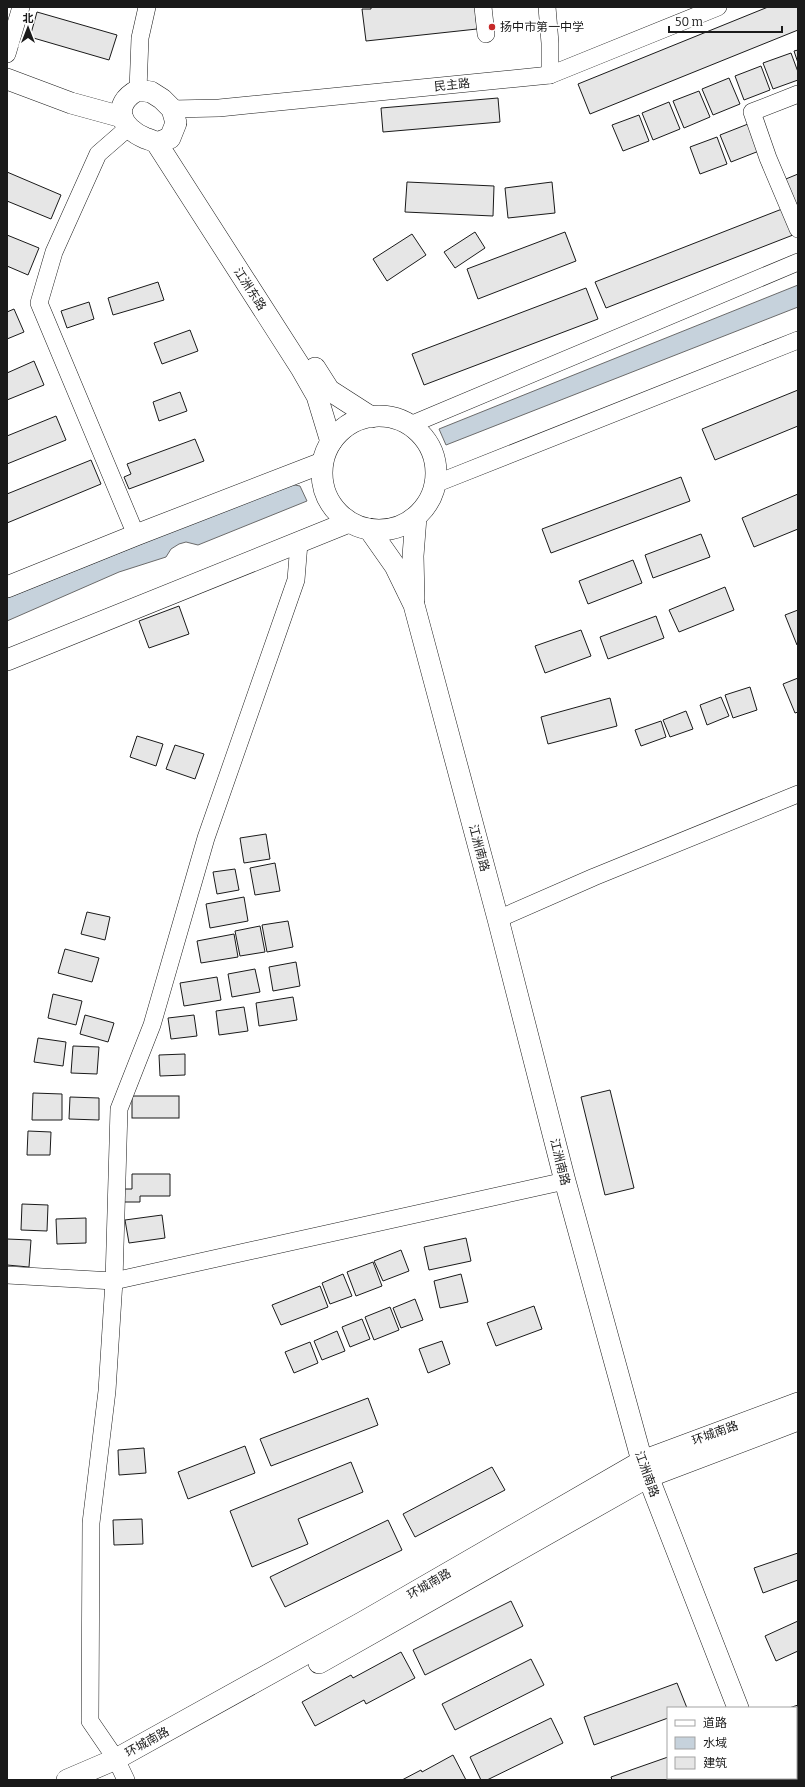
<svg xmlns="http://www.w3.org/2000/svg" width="805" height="1787" viewBox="0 0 805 1787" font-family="Bitter,'Noto Sans SC',serif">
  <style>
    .water { fill: #c6d2dc; stroke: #6a6a6a }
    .building { fill: #e6e6e6; stroke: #1a1a1a }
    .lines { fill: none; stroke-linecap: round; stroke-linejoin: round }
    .minor-casing { stroke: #1a1a1a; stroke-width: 18 }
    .major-casing { stroke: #1a1a1a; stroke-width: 22 }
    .minor { stroke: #fff; stroke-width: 17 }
    .major { stroke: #fff; stroke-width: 21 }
    .poi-dot { fill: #c62828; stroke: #fff; stroke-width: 1.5 }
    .labels { text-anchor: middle; stroke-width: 3; stroke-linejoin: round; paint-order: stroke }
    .poi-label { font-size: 12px; fill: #1a1a1a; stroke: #fff; text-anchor: start }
    .street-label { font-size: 12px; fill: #1a1a1a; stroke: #fff }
  </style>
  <rect width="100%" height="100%" fill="#fff"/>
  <g class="water">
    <polygon points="798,285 798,307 446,445 439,429"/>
    <polygon points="290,484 300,486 307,501 198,545 186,542 179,544 171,549 166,557 119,572 7,621 7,598"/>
  </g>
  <g class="building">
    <polygon points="371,7 475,7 477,29 366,41 362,9 371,9"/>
    <polygon points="768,7 798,7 798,30 590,114 578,84"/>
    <polygon points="37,12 117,35 109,60 30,37"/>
    <polygon points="798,50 798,63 794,51"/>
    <polygon points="791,53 798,72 798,80 773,89 763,63"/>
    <polygon points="761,66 770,90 744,100 735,76"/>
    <polygon points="729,78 740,104 713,115 702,89"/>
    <polygon points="699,91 710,117 684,128 673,101"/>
    <polygon points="498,98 500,122 383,132 381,108"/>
    <polygon points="669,102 680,129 653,140 642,113"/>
    <polygon points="639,115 649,141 623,151 612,125"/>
    <polygon points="748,124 759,151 731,162 720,135"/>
    <polygon points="717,137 727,164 700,174 690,147"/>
    <polygon points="7,172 61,195 51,219 7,201"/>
    <polygon points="798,174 798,213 781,181"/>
    <polygon points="407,182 494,186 493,216 405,212"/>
    <polygon points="552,182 555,213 508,218 505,188"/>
    <polygon points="782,209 793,235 606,308 595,282"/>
    <polygon points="475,232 485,248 455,268 444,252"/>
    <polygon points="565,232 576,261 478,299 467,269"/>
    <polygon points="412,234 426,255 387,281 373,259"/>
    <polygon points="7,235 39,248 28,275 7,266"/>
    <polygon points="158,282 164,300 113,315 108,298"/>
    <polygon points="586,288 598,319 424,385 412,354"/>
    <polygon points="89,302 94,319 67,328 61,311"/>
    <polygon points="14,309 24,332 7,339 7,312"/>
    <polygon points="190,330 198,351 162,364 154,343"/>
    <polygon points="34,361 44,385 7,400 7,373"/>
    <polygon points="798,390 798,426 715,460 702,429"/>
    <polygon points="180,392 187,411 159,421 153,402"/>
    <polygon points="56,416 66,440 7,464 7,436"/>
    <polygon points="195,439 204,461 129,489 124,477 131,474 127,464"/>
    <polygon points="91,460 101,484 7,523 7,494"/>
    <polygon points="681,477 690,501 551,553 542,529"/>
    <polygon points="798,494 798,529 754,547 742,518"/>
    <polygon points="701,534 710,557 653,578 645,555"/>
    <polygon points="633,560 642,583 588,604 579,581"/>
    <polygon points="725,587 734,610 679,632 669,610"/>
    <polygon points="179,606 189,634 149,648 139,621"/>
    <polygon points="798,610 798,645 797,645 785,615"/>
    <polygon points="656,616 664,638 608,659 600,637"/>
    <polygon points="581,630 591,656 545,673 535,646"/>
    <polygon points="798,678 798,712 795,713 783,684"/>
    <polygon points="750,687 757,710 733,718 725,695"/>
    <polygon points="721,697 729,716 707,725 700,705"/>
    <polygon points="610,698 617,726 548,744 541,717"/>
    <polygon points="686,711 693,729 670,737 663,720"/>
    <polygon points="661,721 666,737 641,746 635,730"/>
    <polygon points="137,736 163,744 156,766 130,757"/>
    <polygon points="175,745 204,754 195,779 166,769"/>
    <polygon points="266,834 270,859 244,863 240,838"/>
    <polygon points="275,863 280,891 255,895 250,868"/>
    <polygon points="235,869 239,890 217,894 213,872"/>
    <polygon points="244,897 248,921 210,928 206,904"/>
    <polygon points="87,912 110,917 105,940 81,934"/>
    <polygon points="288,921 293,947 267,952 262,925"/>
    <polygon points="260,926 265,952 240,956 235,931"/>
    <polygon points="234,934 238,957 201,963 197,941"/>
    <polygon points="65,949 99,958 92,982 58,973"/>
    <polygon points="296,962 300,986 273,991 269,967"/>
    <polygon points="255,969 260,992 232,997 228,974"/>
    <polygon points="217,977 221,1000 184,1006 180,983"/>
    <polygon points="53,994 82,1001 76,1025 48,1018"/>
    <polygon points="293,997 297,1020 259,1026 256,1003"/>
    <polygon points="244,1007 248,1031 219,1035 216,1011"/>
    <polygon points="85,1015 114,1023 108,1042 80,1034"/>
    <polygon points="194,1015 197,1036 171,1039 168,1018"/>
    <polygon points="38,1038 66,1042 63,1066 34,1062"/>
    <polygon points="73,1046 99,1047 97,1074 71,1073"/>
    <polygon points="185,1054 185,1075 160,1076 159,1055"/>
    <polygon points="610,1090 634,1188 605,1195 581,1097"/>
    <polygon points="33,1093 62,1094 62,1120 32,1120"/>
    <rect x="132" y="1096" width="47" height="22"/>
    <polygon points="70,1097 99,1098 99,1120 69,1119"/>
    <polygon points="28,1131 51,1132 50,1155 27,1155"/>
    <polygon points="132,1174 170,1174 170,1196 140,1196 140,1202 123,1202 123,1189 132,1189"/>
    <polygon points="22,1204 48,1205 47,1231 21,1230"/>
    <polygon points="162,1215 165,1238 129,1243 125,1220"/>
    <polygon points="86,1218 86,1243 57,1244 56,1219"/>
    <polygon points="466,1238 471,1261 429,1270 424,1247"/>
    <polygon points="7,1239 31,1240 29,1267 7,1265"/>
    <polygon points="401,1250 409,1271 383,1281 374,1261"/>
    <polygon points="373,1262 382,1286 356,1296 347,1272"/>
    <polygon points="343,1274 352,1296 330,1304 322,1283"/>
    <polygon points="461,1274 468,1302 440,1308 434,1281"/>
    <polygon points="320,1286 328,1307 281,1325 272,1305"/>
    <polygon points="415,1299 423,1320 401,1328 393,1308"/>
    <polygon points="534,1306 542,1329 496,1346 487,1323"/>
    <polygon points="390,1307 399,1330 374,1340 365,1317"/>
    <polygon points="362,1319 370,1339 350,1347 342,1327"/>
    <polygon points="337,1331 345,1351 322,1360 314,1341"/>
    <polygon points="442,1341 450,1364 428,1373 419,1349"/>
    <polygon points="310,1342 318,1363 294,1373 285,1352"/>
    <polygon points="368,1398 378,1425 271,1466 260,1439"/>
    <polygon points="245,1446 255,1473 188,1499 178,1472"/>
    <polygon points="144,1448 146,1473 119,1475 118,1450"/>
    <polygon points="351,1462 363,1492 298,1519 308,1544 252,1567 230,1511"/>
    <polygon points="492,1467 505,1490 415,1537 403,1514"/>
    <polygon points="142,1519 143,1544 114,1545 113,1520"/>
    <polygon points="388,1520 402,1550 285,1607 270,1577"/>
    <polygon points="798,1553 798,1580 763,1593 754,1568"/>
    <polygon points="511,1601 523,1626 425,1675 413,1650"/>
    <polygon points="798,1621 798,1651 776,1661 765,1636"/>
    <polygon points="401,1652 415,1678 366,1704 364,1700 315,1726 302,1702 351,1675 353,1678"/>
    <polygon points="531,1659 544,1685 455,1730 442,1704"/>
    <polygon points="677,1683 687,1708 668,1708 668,1718 594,1745 584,1717"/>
    <polygon points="798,1705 798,1732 796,1733 796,1708 789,1708"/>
    <polygon points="551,1718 563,1743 487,1780 481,1780 470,1757"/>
    <polygon points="453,1755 466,1780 402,1780 421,1770 422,1772"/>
    <polygon points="668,1757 668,1778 686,1778 681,1780 612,1780 611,1777"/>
  </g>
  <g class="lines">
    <g class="minor-casing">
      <g id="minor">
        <polyline points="483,7 486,34"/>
        <polyline points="547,7 550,43 550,75"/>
        <polyline points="7,54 21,7"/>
        <polyline points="138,90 140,38 147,7"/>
        <polyline points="798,94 752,112 768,158 798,229"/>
        <polyline points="172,109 219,108 550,75 718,7"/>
        <polyline points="129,127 98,154 54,252 39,303 136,535"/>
        <polyline points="410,425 798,262"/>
        <polyline points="435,484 798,340"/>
        <polyline points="498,919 594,877 798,794"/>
        <polyline points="7,1275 114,1281 565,1181"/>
        <polyline points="126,1780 116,1759 90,1721 91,1523 107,1391 114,1281 119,1109 152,1025 206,838 296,580 299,543"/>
      </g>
    </g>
    <g class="major-casing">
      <g id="major">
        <polyline points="7,79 71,103 122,117"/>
        <path d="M138,90l13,2 11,7 10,10 4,14 -6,15c-4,1 -9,4 -13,4 -3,0 -8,-3 -12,-4 -24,-10 -35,-33 -7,-48z"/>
        <polyline points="156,142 301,368 317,396 331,442"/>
        <polyline points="315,368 329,390 371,417"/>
        <circle cx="379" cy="473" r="57"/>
        <polyline points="369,529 395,566 414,605 498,919 565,1181 642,1461 738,1708"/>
        <polyline points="7,587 136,535 322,463"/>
        <polyline points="414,599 413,556 416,517"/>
        <polyline points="7,660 349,522"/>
        <polyline points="319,1663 648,1477 798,1420"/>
        <polyline points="765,1778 766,1780"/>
        <polyline points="67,1780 116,1759 363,1622 642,1461 798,1403"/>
      </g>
    </g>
    <use href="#minor" class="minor"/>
    <use href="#major" class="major"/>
  </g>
  <circle class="poi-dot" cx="492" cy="27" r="4"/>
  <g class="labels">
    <g class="poi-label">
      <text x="500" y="31">扬中市第一中学</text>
    </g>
    <g class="street-label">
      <text transform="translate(452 85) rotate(-6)" y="4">民主路</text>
      <text transform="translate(250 289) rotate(57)" y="4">江洲东路</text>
      <text transform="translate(479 848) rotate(75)" y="4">江洲南路</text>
      <text transform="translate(560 1162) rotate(76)" y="4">江洲南路</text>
      <text transform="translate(715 1433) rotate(-20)" y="4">环城南路</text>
      <text transform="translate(647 1474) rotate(70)" y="4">江洲南路</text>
      <text transform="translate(429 1584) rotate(-30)" y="4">环城南路</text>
      <text transform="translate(147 1742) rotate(-29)" y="4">环城南路</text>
    </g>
  </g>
  <rect width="805" height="1787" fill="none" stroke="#1a1a1a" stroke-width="16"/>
  <rect x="667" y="1707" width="130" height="72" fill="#ffffff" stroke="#a3a3a3"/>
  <rect x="675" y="1720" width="20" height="6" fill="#ffffff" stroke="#a3a3a3"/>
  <text x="703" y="1727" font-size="12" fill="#1a1a1a">道路</text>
  <rect x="675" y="1737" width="20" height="12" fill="#c6d2dc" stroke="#a3a3a3"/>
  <text x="703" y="1747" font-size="12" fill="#1a1a1a">水域</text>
  <rect x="675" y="1757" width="20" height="12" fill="#e6e6e6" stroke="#a3a3a3"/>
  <text x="703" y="1767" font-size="12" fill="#1a1a1a">建筑</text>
  <g transform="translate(28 28)" stroke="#ffffff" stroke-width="3" paint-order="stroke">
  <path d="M0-3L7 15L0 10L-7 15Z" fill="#1a1a1a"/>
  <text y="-6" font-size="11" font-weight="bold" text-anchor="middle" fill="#1a1a1a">北</text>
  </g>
  <path d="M669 26v6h113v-6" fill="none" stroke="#1a1a1a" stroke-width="2"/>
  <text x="675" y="26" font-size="12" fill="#1a1a1a" stroke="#ffffff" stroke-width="3" paint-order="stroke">50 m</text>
</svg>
